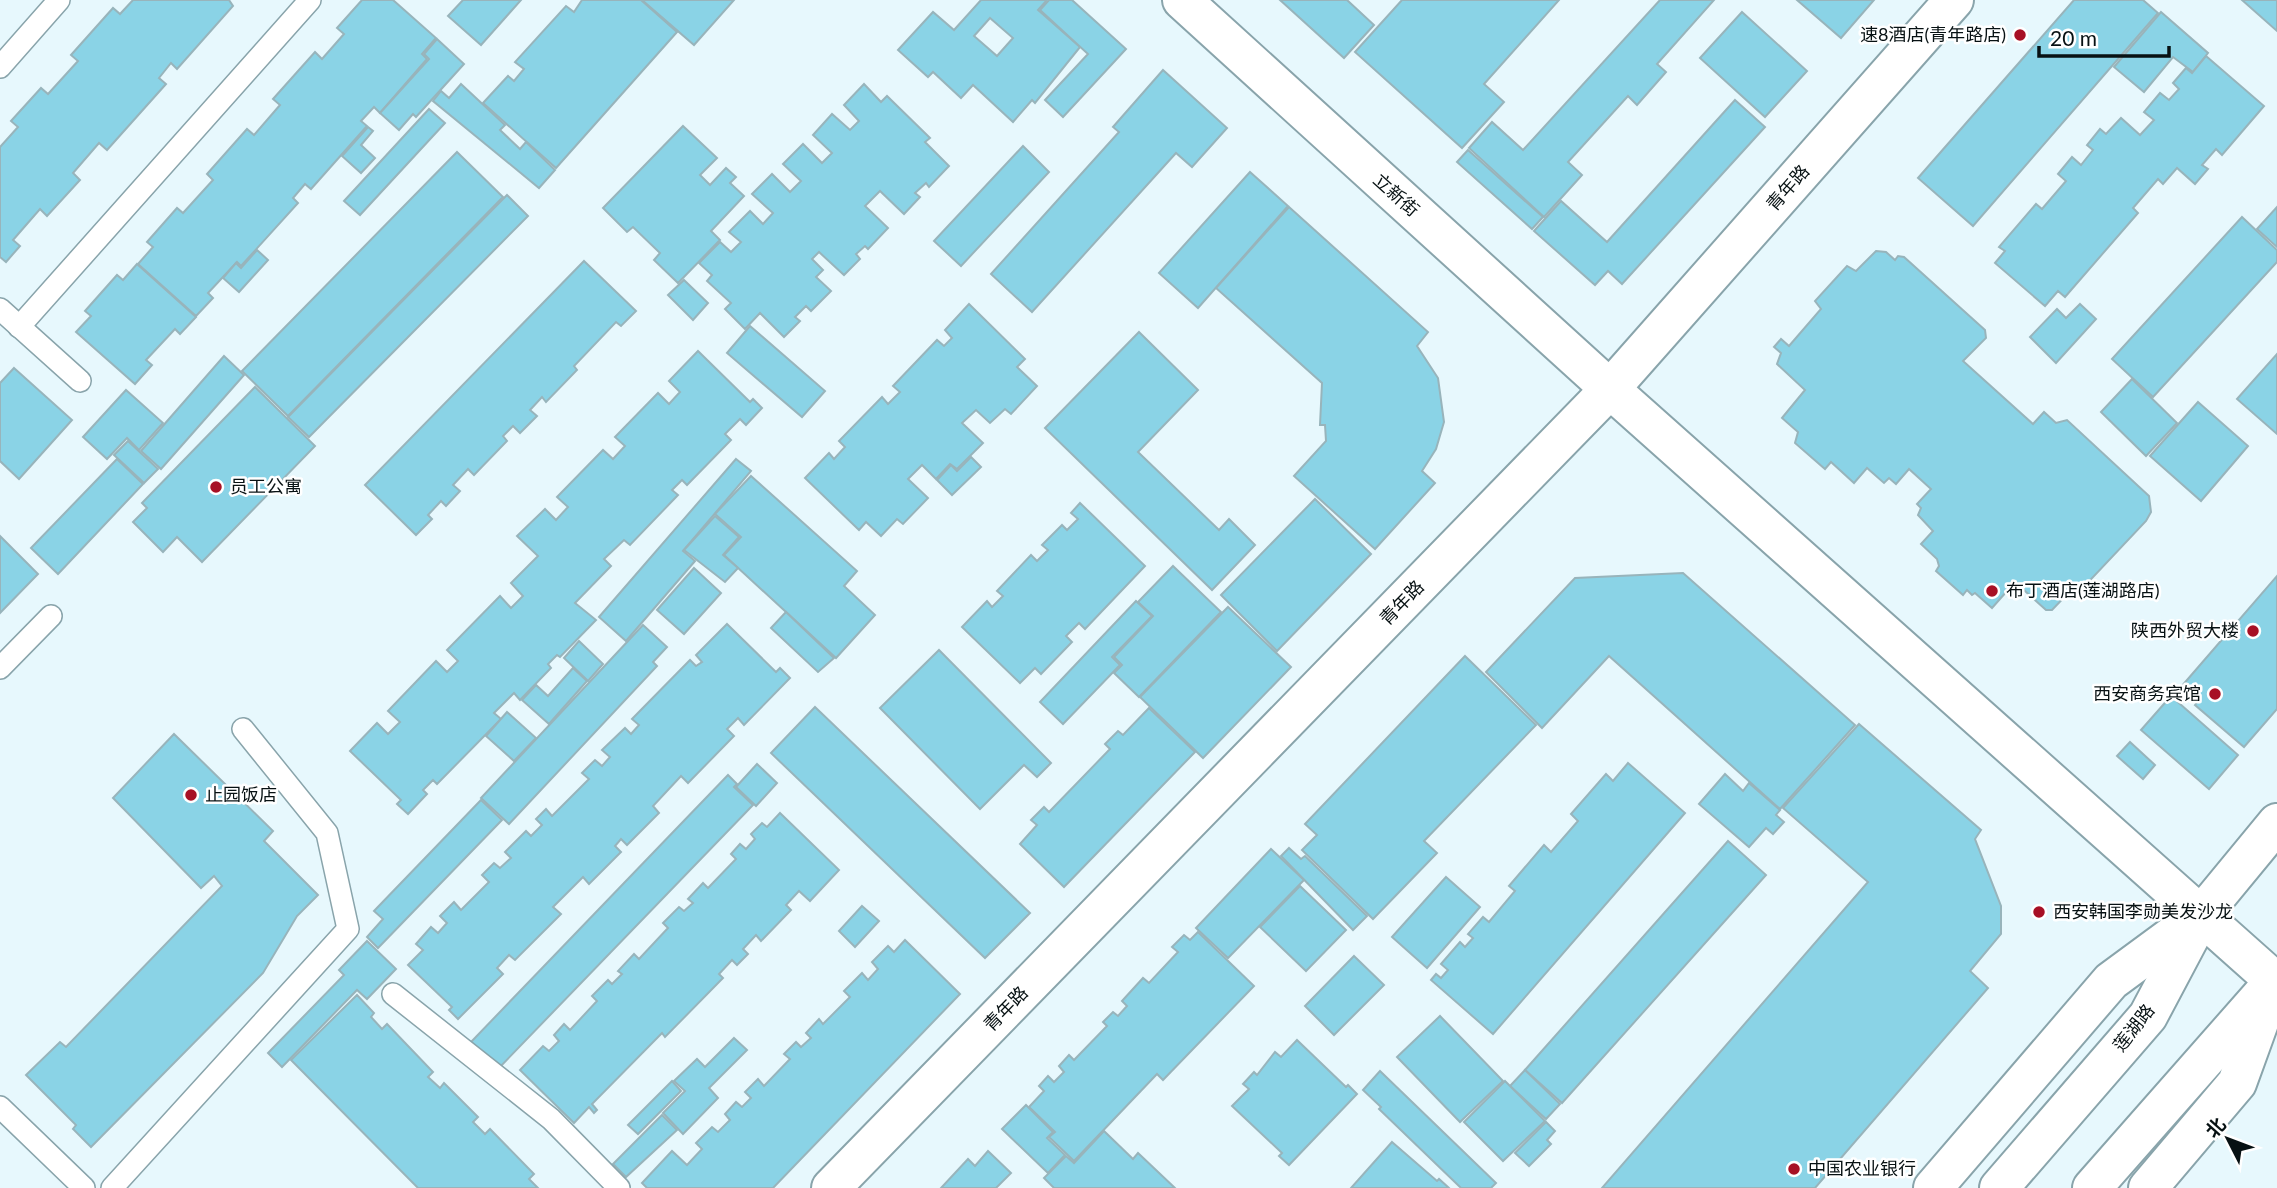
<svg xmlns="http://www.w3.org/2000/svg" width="2277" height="1188" viewBox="0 0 2277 1188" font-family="Lato,'Noto Sans SC',sans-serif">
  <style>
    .building { fill: #8ad3e6; stroke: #98b4bb; stroke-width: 2; fill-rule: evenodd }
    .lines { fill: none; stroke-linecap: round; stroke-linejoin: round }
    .lane-casing { stroke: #89a4ab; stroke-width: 24 }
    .street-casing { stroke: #89a4ab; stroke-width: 42 }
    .secondary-casing { stroke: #89a4ab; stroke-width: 42 }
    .primary-casing { stroke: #89a4ab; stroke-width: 42 }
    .lane { stroke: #fff; stroke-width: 21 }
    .street { stroke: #fff; stroke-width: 38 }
    .secondary { stroke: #fff; stroke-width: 38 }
    .primary { stroke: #fff; stroke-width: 38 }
    .poi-dot { fill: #a71025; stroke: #fff; stroke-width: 2.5 }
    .labels { text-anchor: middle; stroke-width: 5; stroke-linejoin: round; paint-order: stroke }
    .poi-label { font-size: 18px; fill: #071113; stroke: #fff; text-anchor: start }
    .street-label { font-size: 18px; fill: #071113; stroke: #fff }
  </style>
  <rect width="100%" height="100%" fill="#e7f8fd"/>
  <g class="building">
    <polygon points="133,0 229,0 233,6 177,69 171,63 159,78 166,84 107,150 99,143 73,173 80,180 47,216 40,209 13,240 20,246 6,262 0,257 0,147 18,127 11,121 41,88 48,94 78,61 71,55 113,8 120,14"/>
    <polygon points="362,0 393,0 436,38 422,54 427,59 380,113 374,107 361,121 367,126 311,189 305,184 293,198 298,203 241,266 237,262 208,293 213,298 196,316 138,264 153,247 147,242 177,208 183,213 213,180 207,174 247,129 254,135 280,105 273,99 315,52 322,59 344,34 337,28"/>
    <polygon points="463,0 521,0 481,45 448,16"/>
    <polygon points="582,0 641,0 677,32 556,168 483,103 508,76 514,81 524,69 515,62 566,6 574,12"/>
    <polygon points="642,0 734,0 694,45"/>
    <path d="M981,0h66l-9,10 42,37 -45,56 -3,-3 -19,22 -40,-37 -12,13 -28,-26 -5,5 -30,-27 35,-38 21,18zM990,18l23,20 -16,18 -23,-20z"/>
    <polygon points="1049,0 1072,0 1126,49 1063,117 1045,100 1088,54 1040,10"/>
    <polygon points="1280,0 1347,0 1374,25 1344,58"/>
    <polygon points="1402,0 1559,0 1484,84 1504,102 1462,148 1355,52"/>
    <polygon points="1660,0 1714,0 1657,64 1666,72 1637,105 1628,96 1568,162 1582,175 1544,217 1469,148 1492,122 1523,150"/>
    <polygon points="1797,0 1874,0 1841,38"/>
    <polygon points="2074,0 2143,0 2158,13 1973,226 1918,178"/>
    <polygon points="2242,0 2277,0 2277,31"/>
    <polygon points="1742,12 1807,71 1765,117 1700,58"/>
    <polygon points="2161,12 2208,53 2193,72 2173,57 2144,92 2114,67"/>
    <polygon points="437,39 464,64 416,117 413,114 399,130 380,113 429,59 424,54"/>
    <polygon points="2206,56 2264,106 2222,155 2216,149 2202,165 2208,169 2195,184 2177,168 2163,184 2158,179 2133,208 2138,213 2065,297 2058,291 2045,306 1995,263 2005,251 1999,247 2036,204 2042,209 2066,181 2058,174 2072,157 2081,165 2093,150 2087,145 2100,129 2106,134 2121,118 2140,135 2154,120 2144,112 2160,93 2169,100 2179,89 2173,83 2186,68 2192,73"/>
    <polygon points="1163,70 1227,128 1192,167 1176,153 1032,312 991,274 1119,132 1113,127"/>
    <polygon points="461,84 505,125 500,130 520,149 526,142 555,170 539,188 433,101 441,91 449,98"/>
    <polygon points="864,84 881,102 887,96 930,138 925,142 949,166 929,187 926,183 915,193 920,197 904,214 880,191 865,206 888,228 868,249 865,246 856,254 860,259 844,275 819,252 812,259 823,270 816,277 831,291 811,311 806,306 795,317 800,321 784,337 760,313 745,329 725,309 731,303 707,281 712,275 699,263 720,242 731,252 741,242 729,232 750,211 763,224 773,213 752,194 772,174 790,192 801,181 783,164 803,144 822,163 832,153 813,135 832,114 850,130 859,121 844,105"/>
    <polygon points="1735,100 1765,127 1622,284 1608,271 1595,285 1534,231 1561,201 1607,242"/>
    <polygon points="429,109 445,123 360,215 344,201"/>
    <polygon points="683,126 717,158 700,175 710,185 726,168 736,177 730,183 744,196 711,231 720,240 678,283 654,260 660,253 633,227 627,232 603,208"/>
    <polygon points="368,127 373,131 361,145 375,158 361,173 342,156"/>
    <polygon points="1023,146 1049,172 961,266 934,241"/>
    <polygon points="1468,150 1543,217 1532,229 1457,162"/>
    <polygon points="457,152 503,197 288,416 242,371"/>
    <polygon points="1250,172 1288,206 1198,308 1159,273"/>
    <polygon points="507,195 528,216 309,437 288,417"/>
    <polygon points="1289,207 1428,332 1417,346 1438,378 1444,422 1436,449 1422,471 1435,483 1375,549 1294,476 1326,441 1325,425 1320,425 1322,383 1216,288"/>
    <polygon points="2277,207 2277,247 2257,229"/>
    <polygon points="2242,217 2277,250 2277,262 2153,397 2112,359"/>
    <polygon points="257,250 268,260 239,292 223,278 236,263 241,268"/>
    <polygon points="1876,251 1886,252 1895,260 1898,256 1904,257 1985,330 1986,338 1963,361 2033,424 2044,412 2056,423 2067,420 2149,496 2151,512 2146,521 2079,592 2073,588 2052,610 2046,610 2015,582 1992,608 1975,593 1972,595 1967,590 1963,595 1936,571 1939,566 1937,559 1921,544 1933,531 1918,515 1921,508 1917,504 1931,489 1909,469 1896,484 1889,478 1884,483 1867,468 1854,483 1831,462 1825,469 1795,443 1798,432 1782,418 1805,390 1777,364 1781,353 1774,347 1781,339 1789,346 1821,309 1815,301 1847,266 1856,271"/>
    <polygon points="584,261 636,311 621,326 616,322 574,366 577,370 546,402 542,397 530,410 537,416 520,433 513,426 503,436 507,441 474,475 468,469 453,485 460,491 446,506 441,501 428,515 432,519 416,535 365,485"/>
    <polygon points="137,264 196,317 180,334 175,329 146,360 152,365 135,384 76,332 91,316 85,311 117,275 123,280"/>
    <polygon points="684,280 708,303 693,320 668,295"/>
    <polygon points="969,304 1025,359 1017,367 1037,386 1011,414 1005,409 990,423 976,410 962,423 983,443 957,469 950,464 936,479 922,465 908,479 928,498 903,524 897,519 881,536 866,522 859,530 805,478 829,453 834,459 845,447 839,441 882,397 888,404 900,392 893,386 937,340 944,346 952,338 945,330"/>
    <polygon points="2080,304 2096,319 2056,363 2030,337 2057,309 2066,318"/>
    <polygon points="750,326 825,391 802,417 727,353"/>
    <polygon points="1139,332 1198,390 1138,452 1219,530 1229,519 1255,545 1212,590 1045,428"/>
    <polygon points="698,351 750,402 753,399 762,408 746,425 740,419 725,434 731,440 687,485 682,480 672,490 678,495 630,545 624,540 604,559 611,566 575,603 596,620 560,657 557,655 548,664 551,668 520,700 514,693 494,713 501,719 437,784 433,780 423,790 427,794 408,814 397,804 401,800 350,751 377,723 388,734 400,722 388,711 436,661 447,672 458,661 447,650 500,596 511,608 523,596 511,583 538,556 517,536 545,509 556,520 568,507 557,497 603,450 613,459 625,446 615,437 658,393 669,404 680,392 669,381"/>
    <polygon points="2277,354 2277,434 2237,399"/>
    <polygon points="224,356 244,375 161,469 141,451"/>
    <polygon points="14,368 72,420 19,479 0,461 0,383"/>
    <polygon points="2132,379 2177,423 2146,456 2101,412"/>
    <polygon points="255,387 315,446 202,562 177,537 163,552 133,522 147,508 142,503"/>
    <polygon points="126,390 163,423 139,450 127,438 107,459 83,437"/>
    <polygon points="2198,402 2248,446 2201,501 2150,456"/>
    <polygon points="128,441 158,469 144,483 114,455"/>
    <polygon points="971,457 981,467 952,495 937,480 951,465 957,471"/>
    <polygon points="117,459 143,484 58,574 31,548"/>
    <polygon points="736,459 751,471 683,551 695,561 626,641 599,617"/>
    <polygon points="751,476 857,571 844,586 875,615 836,658 724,555 741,537 715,514"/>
    <polygon points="1315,499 1371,554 1277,651 1221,595"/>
    <polygon points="1080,503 1145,566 1085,629 1079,623 1066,636 1072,642 1041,674 1035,668 1020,683 962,627 987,601 992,607 1003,596 997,591 1031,555 1037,561 1048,550 1042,545 1062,525 1067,530 1078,519 1071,513"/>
    <polygon points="715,516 739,537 723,555 738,568 725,582 684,550"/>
    <polygon points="0,536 38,574 0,613"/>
    <polygon points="1173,566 1221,612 1139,697 1114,673 1122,665 1114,657 1153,616 1138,602"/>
    <polygon points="694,568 721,593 684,634 657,610"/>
    <polygon points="1683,573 1855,725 1780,809 1609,656 1542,728 1486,672 1575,578"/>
    <polygon points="2277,576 2277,709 2244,747 2195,705 2198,701 2181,687"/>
    <polygon points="1136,601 1152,616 1112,657 1120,665 1063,724 1040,702"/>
    <polygon points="1228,607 1291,667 1203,758 1140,697"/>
    <polygon points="786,612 834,658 818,672 771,628"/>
    <polygon points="727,624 776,672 780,668 790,678 744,725 738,718 727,729 734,736 688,783 681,776 653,806 659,813 627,845 621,839 615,846 621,852 589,884 583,877 553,907 561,914 515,960 509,955 497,968 503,974 458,1019 449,1010 452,1007 408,965 423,950 416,944 431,927 438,933 447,923 440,916 454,902 461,910 489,882 482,875 494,863 500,868 511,858 505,852 526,831 531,836 542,825 536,819 546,809 552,816 589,779 582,773 595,760 602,766 610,757 602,750 625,728 631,734 639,725 632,719 690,660 696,666 702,662 696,655"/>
    <polygon points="643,625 667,647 653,662 657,666 509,824 481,798"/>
    <polygon points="579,641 603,664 588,681 564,658"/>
    <polygon points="939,650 1051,763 1037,777 1024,765 980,809 880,708"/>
    <polygon points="1465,656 1536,725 1424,841 1437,853 1373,919 1302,850 1317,835 1305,824"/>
    <polygon points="573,668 587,681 549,724 522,700 536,685 548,696"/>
    <polygon points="2171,696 2238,755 2209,789 2141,730"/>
    <polygon points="815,707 1030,913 985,958 771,753"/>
    <polygon points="1149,708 1195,752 1064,887 1020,844 1037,825 1031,820 1044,807 1049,812 1110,749 1105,744 1118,731 1123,735"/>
    <polygon points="507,712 536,738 514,761 486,736"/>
    <polygon points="1859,724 1981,830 1975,839 2001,906 2001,934 1970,971 1988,988 1815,1188 1602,1188 1868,882 1783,808"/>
    <polygon points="174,734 273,831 264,841 318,895 297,916 263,973 91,1147 73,1129 76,1125 26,1075 60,1042 66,1047 222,886 214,876 201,888 113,798"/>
    <polygon points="2130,742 2155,765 2143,779 2117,756"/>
    <polygon points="1628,763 1685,813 1493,1034 1431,980 1436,974 1441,978 1448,970 1441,964 1460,942 1465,947 1473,938 1468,934 1483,917 1489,922 1515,891 1509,886 1544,845 1551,852 1578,821 1571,814 1606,774 1613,781"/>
    <polygon points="757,764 777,783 756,806 736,787"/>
    <polygon points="1725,774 1743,791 1749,783 1780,810 1776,815 1784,822 1773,834 1766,828 1749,847 1699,804"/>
    <polygon points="728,775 737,784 734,787 753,805 498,1069 471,1042"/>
    <polygon points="481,800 502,820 378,948 367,937 383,919 374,911"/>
    <polygon points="780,813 839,870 810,901 799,891 786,905 791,910 761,941 756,935 743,949 748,954 737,965 732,960 719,974 723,978 665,1037 662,1033 592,1104 597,1110 594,1113 589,1107 574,1123 520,1070 543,1046 549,1051 559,1041 554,1035 564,1024 570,1030 597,1001 592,996 608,980 612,984 622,974 618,971 634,954 639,959 668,928 663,923 679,907 684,911 693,903 688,899 703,883 708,888 736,859 731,854 740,844 746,849 755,839 751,834 762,823 767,827"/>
    <polygon points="1728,841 1766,875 1562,1103 1525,1070"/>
    <polygon points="1289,848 1301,859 1305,856 1367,916 1353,930 1281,856"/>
    <polygon points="1271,849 1304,880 1228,958 1196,928"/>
    <polygon points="1446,877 1480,907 1427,968 1392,937"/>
    <polygon points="1300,886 1346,930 1306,971 1260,927"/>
    <polygon points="862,906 879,921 855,947 839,931"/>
    <polygon points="1198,932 1254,986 1163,1080 1157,1074 1074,1161 1049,1137 1055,1132 1029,1107 1044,1091 1039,1086 1048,1076 1054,1082 1064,1072 1059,1066 1069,1055 1074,1060 1107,1026 1103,1022 1113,1012 1118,1016 1127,1006 1122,1001 1143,978 1149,983 1178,952 1172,947 1184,935 1190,940"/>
    <polygon points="905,940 960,994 773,1188 647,1188 642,1183 672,1151 687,1165 702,1149 696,1143 712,1127 718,1132 730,1120 725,1114 736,1102 742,1107 751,1098 745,1092 758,1079 764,1086 790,1059 784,1054 796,1042 801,1047 811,1038 806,1033 819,1019 823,1024 850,997 844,991 862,973 868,980 878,969 872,962 888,946 894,952"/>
    <polygon points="367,941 396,969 367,999 357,990 282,1067 268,1053 344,975 339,970"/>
    <polygon points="1354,956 1384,985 1334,1035 1305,1006"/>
    <polygon points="357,995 374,1013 371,1017 382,1029 387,1024 433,1072 428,1077 440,1088 444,1083 478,1117 473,1122 485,1134 490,1129 534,1174 529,1179 538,1188 418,1188 291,1060"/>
    <polygon points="1440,1016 1503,1081 1460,1122 1397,1057"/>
    <polygon points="734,1038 747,1050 709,1088 718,1098 683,1134 663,1113 685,1091 674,1081 697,1059 705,1067"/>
    <polygon points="1297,1040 1346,1087 1348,1085 1357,1094 1289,1165 1279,1156 1282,1153 1232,1106 1249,1089 1243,1084 1254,1072 1257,1075 1275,1052 1281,1057"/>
    <polygon points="1525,1070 1560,1104 1546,1119 1510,1086"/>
    <polygon points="1380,1071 1496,1183 1491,1188 1461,1188 1379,1109 1381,1107 1363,1090"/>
    <polygon points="672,1081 681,1091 638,1134 628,1125"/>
    <polygon points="1505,1081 1545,1121 1503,1161 1464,1122"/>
    <polygon points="1026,1105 1053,1132 1047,1138 1065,1155 1048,1173 1002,1129"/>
    <polygon points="662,1115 677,1130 626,1177 613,1164"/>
    <polygon points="1546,1122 1555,1131 1547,1140 1551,1144 1529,1166 1515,1153"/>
    <polygon points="1104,1131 1133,1159 1138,1153 1175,1188 1054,1188 1044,1178 1066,1156 1074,1163"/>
    <polygon points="1392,1142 1437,1181 1439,1179 1449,1188 1351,1188"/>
    <polygon points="988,1151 1011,1173 996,1188 941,1188 968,1159 975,1166"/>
  </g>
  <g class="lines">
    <g class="lane-casing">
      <g id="lane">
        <polyline points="0,67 59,0"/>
        <polyline points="0,309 80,381"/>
        <polyline points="19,327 310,0"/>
        <polyline points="0,668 51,616"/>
        <polyline points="393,994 551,1119 619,1188"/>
        <polyline points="0,1107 84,1188"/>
        <polyline points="112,1188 348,929 327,833 243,729"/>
      </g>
    </g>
    <g class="street-casing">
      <g id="street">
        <polyline points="1610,389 1954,0"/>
        <polyline points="1933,1188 2111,981 2202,914"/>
        <polyline points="2148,1188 2237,1083 2274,981"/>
      </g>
    </g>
    <g class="secondary-casing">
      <g id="secondary">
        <polyline points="1182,0 1610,389 2277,983"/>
        <polyline points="831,1188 1610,389"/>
      </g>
    </g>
    <g class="primary-casing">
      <g id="primary">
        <polyline points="1999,1188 2148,1016 2202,914 2277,823"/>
        <polyline points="2092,1188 2277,978"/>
      </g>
    </g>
    <use href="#lane" class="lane"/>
    <use href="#street" class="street"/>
    <use href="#secondary" class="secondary"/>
    <use href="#primary" class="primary"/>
  </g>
  <g class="poi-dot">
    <circle cx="2020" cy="35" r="7"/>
    <circle cx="216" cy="487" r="7"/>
    <circle cx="1992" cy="591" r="7"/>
    <circle cx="2253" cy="631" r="7"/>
    <circle cx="2215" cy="694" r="7"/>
    <circle cx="191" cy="795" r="7"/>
    <circle cx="2039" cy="912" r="7"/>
    <circle cx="1794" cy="1169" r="7"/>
  </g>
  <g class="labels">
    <g class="poi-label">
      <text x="2006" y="41" text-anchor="end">速8酒店(青年路店)</text>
      <text x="230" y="493">员工公寓</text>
      <text x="2006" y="597">布丁酒店(莲湖路店)</text>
      <text x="2239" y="637" text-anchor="end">陕西外贸大楼</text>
      <text x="2201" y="700" text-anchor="end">西安商务宾馆</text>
      <text x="205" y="801">止园饭店</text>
      <text x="2053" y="918">西安韩国李勋美发沙龙</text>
      <text x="1808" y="1175">中国农业银行</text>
    </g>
    <g class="street-label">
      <text transform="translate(1788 188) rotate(-49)" y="6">青年路</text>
      <text transform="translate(1396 195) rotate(42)" y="6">立新街</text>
      <text transform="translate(1402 603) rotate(-46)" y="6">青年路</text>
      <text transform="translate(1006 1009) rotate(-46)" y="6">青年路</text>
      <text transform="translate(2134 1028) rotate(-52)" y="6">莲湖路</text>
    </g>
  </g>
  <g transform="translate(2228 1139) rotate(312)" stroke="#ffffff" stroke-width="5" paint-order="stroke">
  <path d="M0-5L12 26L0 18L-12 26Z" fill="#071113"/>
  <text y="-10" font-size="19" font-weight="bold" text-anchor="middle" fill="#071113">北</text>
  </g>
  <path d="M2039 46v10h130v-10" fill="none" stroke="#071113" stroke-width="3.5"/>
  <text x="2050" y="46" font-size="21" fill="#071113" stroke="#ffffff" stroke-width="5" paint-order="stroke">20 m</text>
</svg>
